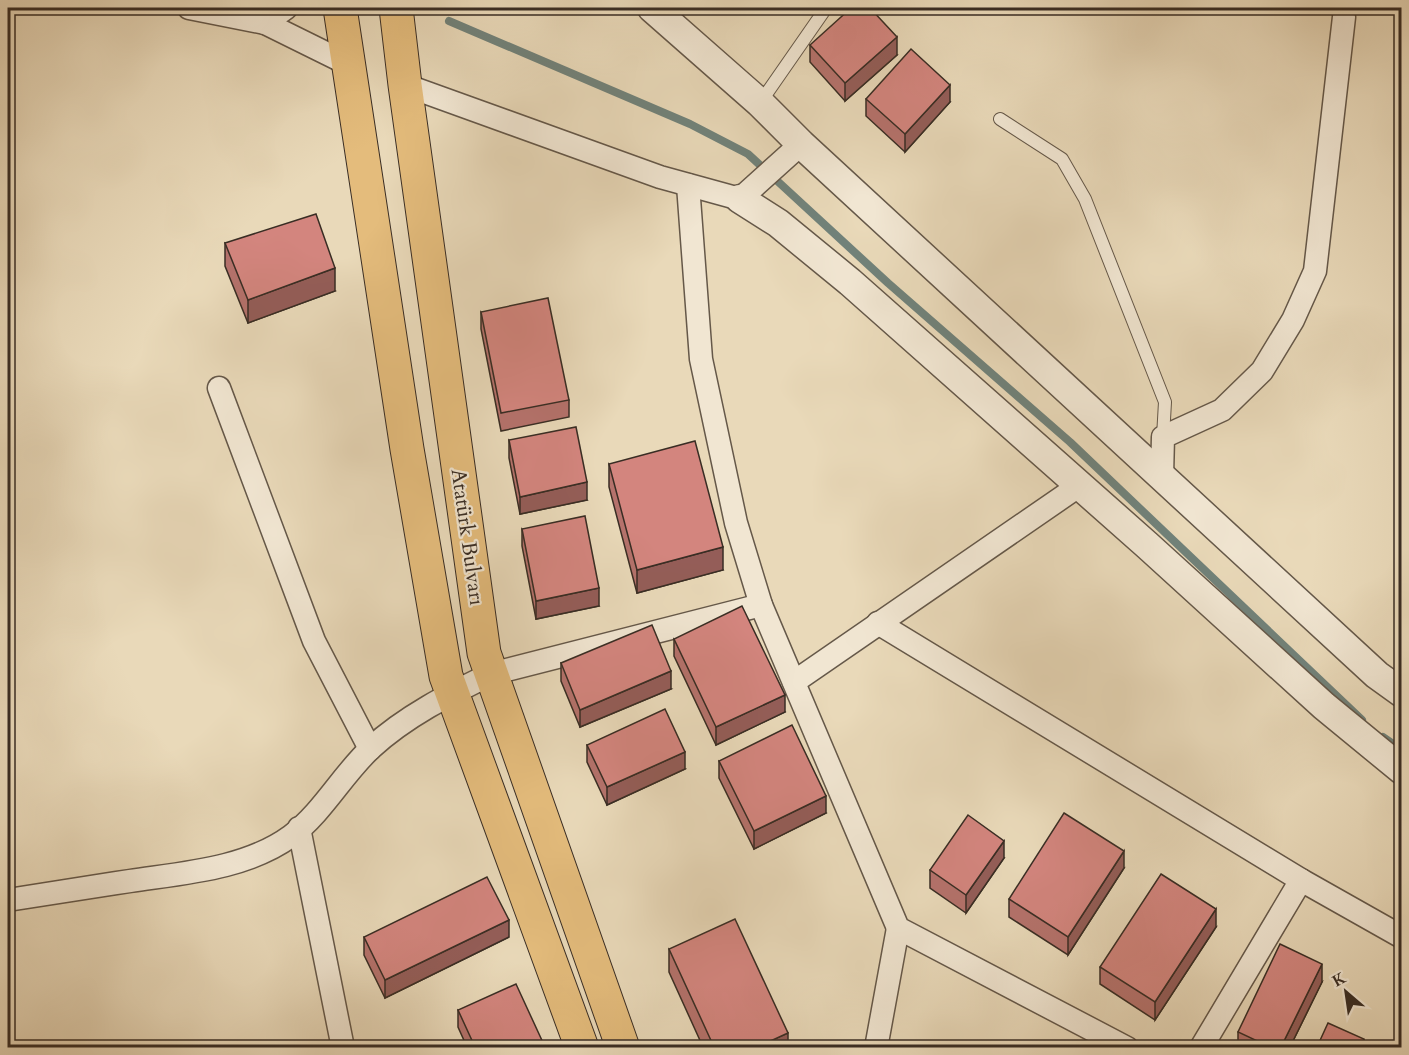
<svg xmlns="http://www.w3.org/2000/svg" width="1409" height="1055" viewBox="0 0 1409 1055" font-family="Cardo,serif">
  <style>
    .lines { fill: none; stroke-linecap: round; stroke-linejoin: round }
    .stream { stroke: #71827a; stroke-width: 8 }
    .service-casing { stroke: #655849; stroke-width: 14 }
    .minor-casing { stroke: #655849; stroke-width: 25 }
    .tertiary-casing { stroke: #655849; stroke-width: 31 }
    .primary-casing { stroke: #392d24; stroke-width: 35 }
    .service { stroke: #f1e6d2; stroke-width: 12 }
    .minor { stroke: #f1e6d2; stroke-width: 22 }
    .tertiary { stroke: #f1e6d2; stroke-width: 28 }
    .primary { stroke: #e4bc7c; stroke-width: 33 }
    .wall { fill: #b5726c; stroke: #392d24; stroke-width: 1.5 }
    .shaded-wall { fill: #945d58; stroke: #392d24; stroke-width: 1.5 }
    .building { fill: #d3857e; stroke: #392d24; stroke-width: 1.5 }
    .labels { text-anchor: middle; stroke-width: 4.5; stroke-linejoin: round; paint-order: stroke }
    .street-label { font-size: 21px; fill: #392d24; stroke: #f1e6d2 }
  </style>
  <rect width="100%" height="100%" fill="#e9d9b9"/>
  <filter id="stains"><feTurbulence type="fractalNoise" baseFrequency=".00333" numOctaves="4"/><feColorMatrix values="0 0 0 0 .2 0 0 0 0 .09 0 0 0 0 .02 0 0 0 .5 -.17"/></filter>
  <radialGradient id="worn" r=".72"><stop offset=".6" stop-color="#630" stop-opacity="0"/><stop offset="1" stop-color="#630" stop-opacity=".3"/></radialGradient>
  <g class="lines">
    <g class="stream">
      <polyline points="449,21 690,124 748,154 888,283 1070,442 1362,720"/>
      <polyline points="1383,737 1402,750"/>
    </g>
    <g class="service-casing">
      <g id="service">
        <polyline points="760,103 826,8"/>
        <polyline points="1000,119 1062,159 1085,199 1165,402 1163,437"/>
      </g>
    </g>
    <g class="minor-casing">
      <g id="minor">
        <polyline points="189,8 265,23 348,64"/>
        <polyline points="265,23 286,8"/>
        <polyline points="405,85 660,177 740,199 801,144"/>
        <polyline points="688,185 701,359 736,523 761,605 898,928 1127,1048"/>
        <polyline points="219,388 314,641 370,749"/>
        <polyline points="1162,476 1163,437 1222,410 1262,371 1293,320 1315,271 1344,17"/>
        <polyline points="878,623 1301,880 1402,937"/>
        <polyline points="794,682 1080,485"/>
        <polyline points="299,828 343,1048"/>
        <path d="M8,900c40,-6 81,-13 122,-19 53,-8 116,-12 161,-45 32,-24 51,-61 80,-88 35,-32 77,-53 120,-74l270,-69"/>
        <polyline points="876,1048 898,928"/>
        <polyline points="1201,1048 1301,880"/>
      </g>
    </g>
    <g class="tertiary-casing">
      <g id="tertiary">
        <polyline points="652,8 760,103 801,144 1377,675 1402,693"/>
        <polyline points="740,199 778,223 850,282 1147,545 1324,706 1402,770"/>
      </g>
    </g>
    <g class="primary-casing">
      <g id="primary">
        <polyline points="340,8 407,449 446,676 582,1048"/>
        <polyline points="396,8 405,85 484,653 623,1048"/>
      </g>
    </g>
    <use href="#service" class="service"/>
    <use href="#minor" class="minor"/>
    <use href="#tertiary" class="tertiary"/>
    <use href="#primary" class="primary"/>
  </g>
  <g class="wall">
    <polygon points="810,45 897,55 845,101 810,62"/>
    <polygon points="866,99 950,102 905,152 866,116"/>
    <polygon points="225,243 335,291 248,323 225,266"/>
    <polygon points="481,312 569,400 569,417 501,431 481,329"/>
    <polygon points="509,440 587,500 520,514 509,458"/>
    <polygon points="609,464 723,570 637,593 609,487"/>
    <polygon points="522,529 599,606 536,619 522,546"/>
    <polygon points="674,639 785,712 716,745 674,656"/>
    <polygon points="561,663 671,689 580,727 561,681"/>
    <polygon points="587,745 685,769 607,805 587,762"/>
    <polygon points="719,761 826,813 754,849 719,778"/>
    <polygon points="1004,858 966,913 930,888 930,870"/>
    <polygon points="1124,868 1068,955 1009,917 1009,899"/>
    <polygon points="1216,927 1155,1020 1100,984 1100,967"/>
    <polygon points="364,937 509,937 385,998 364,955"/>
    <polygon points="669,949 788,1047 703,1047 669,972"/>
    <polygon points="1322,982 1290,1047 1238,1047 1238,1032"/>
    <polygon points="458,1010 545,1047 467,1047 458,1027"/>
  </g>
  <g class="shaded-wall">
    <polygon points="897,37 897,55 845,101 845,83"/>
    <polygon points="950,85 950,102 905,152 905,134"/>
    <polygon points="335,268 335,291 248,323 248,300"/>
    <polygon points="587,482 587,500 520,514 520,497"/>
    <polygon points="723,547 723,570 637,593 637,570"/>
    <polygon points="599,588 599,606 536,619 536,601"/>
    <polygon points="671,671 671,689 580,727 580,710"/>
    <polygon points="785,695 785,712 716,745 716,727"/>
    <polygon points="685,752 685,769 607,805 607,787"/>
    <polygon points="826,796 826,813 754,849 754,831"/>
    <polygon points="1004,841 1004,858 966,913 966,895"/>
    <polygon points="1124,851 1124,868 1068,955 1068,937"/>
    <polygon points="1216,909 1216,927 1155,1020 1155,1002"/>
    <polygon points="509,920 509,937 385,998 385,980"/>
    <polygon points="1322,964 1322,982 1290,1047 1281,1047"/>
    <polygon points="788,1033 788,1047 757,1047"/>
    <polygon points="1364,1039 1364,1047 1360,1047"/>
  </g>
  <g class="building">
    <polygon points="851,8 870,8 897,37 845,83 810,45"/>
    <polygon points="911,49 950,85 905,134 866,99"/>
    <polygon points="316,214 335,268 248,300 225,243"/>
    <polygon points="548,298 569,400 501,413 481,312"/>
    <polygon points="576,427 587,482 520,497 509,440"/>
    <polygon points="695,441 723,547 637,570 609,464"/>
    <polygon points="585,516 599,588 536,601 522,529"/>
    <polygon points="742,606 785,695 716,727 674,639"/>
    <polygon points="652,625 671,671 580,710 561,663"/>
    <polygon points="665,709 685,752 607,787 587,745"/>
    <polygon points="792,725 826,796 754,831 719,761"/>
    <polygon points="1064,813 1124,851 1068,937 1009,899"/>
    <polygon points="968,815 1004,841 966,895 930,870"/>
    <polygon points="1161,874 1216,909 1155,1002 1100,967"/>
    <polygon points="487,877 509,920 385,980 364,937"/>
    <polygon points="735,919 788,1033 757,1047 714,1047 669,949"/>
    <polygon points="1280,944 1322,964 1281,1047 1270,1047 1238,1032"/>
    <polygon points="516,984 545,1047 475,1047 458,1010"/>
    <polygon points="1328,1023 1364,1039 1360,1047 1317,1047"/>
    <polygon points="1401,1024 1401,1047 1393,1047"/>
  </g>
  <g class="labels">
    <g class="street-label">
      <text transform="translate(468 537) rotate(82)" y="7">Atatürk Bulvarı</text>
    </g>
  </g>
  <rect width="1409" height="1055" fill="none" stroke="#e9d9b9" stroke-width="30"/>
  <rect x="9" y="9" width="1391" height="1037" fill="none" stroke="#392d24" stroke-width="3"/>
  <rect x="15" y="15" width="1379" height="1025" fill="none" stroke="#392d24" stroke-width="1.5"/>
  <g transform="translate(1346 992) rotate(331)" stroke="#f1e6d2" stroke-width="4.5" paint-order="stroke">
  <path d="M0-4.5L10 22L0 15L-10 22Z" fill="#392d24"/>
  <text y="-9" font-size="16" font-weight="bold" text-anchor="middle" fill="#392d24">K</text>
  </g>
  <rect width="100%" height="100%" filter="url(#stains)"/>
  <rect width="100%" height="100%" fill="url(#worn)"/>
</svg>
